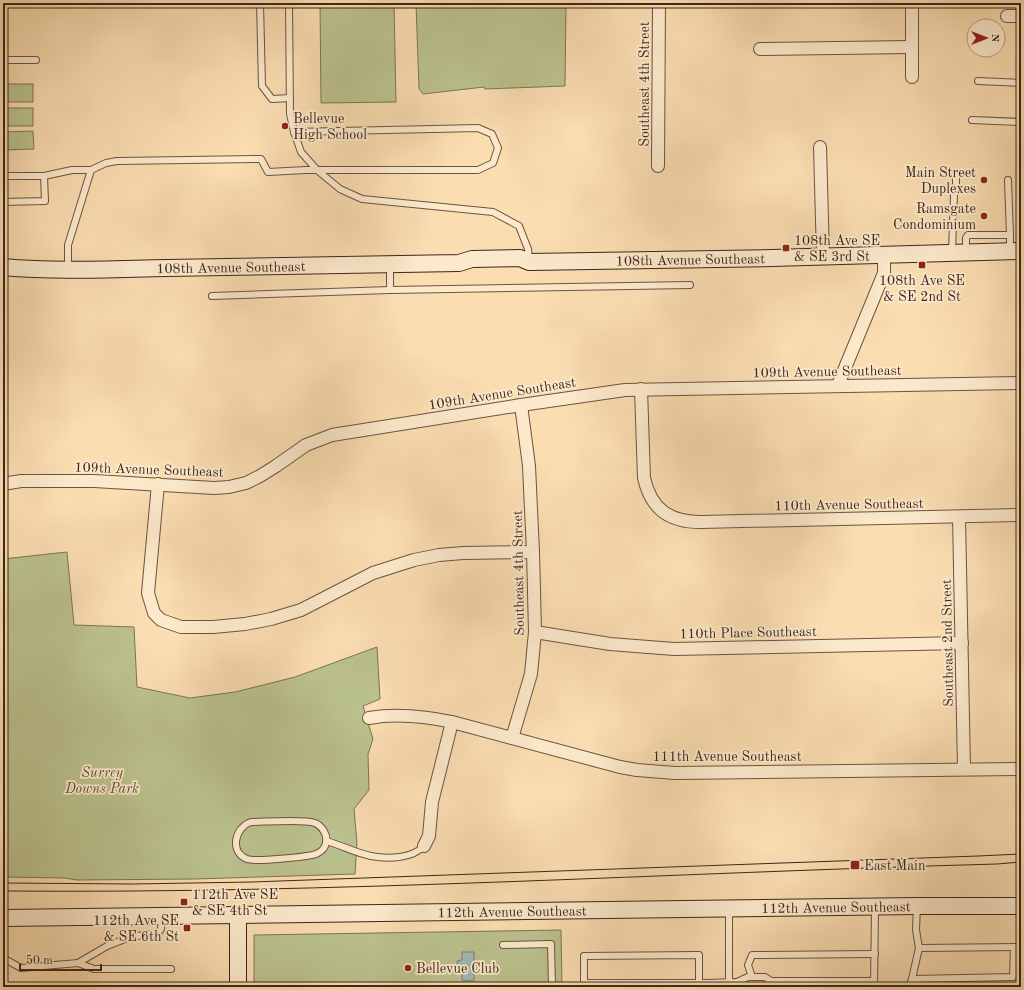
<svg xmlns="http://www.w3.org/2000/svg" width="1024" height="990" viewBox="0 0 1024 990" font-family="'Old Standard TT',serif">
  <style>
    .green { fill: #bbc28e; stroke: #7c7454 }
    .water { fill: #a0bab3; stroke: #787f76 }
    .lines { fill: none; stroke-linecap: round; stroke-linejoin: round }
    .lane-casing { stroke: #6c5440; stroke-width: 8 }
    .street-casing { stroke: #6c5440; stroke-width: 14 }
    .secondary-casing { stroke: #3d261a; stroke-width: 18 }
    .lane { stroke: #fce9cc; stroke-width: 6 }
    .street { stroke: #fce9cc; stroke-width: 12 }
    .secondary { stroke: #fce9cc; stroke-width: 16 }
    .tram { stroke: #3d261a; stroke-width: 1 }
    .poi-dot { fill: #8f2418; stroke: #fce9cc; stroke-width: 1.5 }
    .labels { text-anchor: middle; stroke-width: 3.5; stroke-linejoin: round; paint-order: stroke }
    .street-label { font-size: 14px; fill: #3d261a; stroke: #fce9cc }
    .poi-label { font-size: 14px; fill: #3d261a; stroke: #fce9cc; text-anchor: start }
    .park-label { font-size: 14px; font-style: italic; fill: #5c4d37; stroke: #fce9cc }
  </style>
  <rect width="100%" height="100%" fill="#faddb1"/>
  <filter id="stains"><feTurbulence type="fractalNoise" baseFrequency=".005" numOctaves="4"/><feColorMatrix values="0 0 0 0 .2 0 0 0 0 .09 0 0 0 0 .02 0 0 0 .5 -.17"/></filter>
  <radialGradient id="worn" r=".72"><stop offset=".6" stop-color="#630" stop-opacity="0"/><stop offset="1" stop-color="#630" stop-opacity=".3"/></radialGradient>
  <g class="green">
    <polygon points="320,3 394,3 396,102 321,103"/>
    <polygon points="416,3 566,3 565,86 485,89 484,87 423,94 419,89"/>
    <rect x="3" y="84" width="30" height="18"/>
    <rect x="3" y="108" width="30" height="18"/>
    <polygon points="33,131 34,149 3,150 3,132"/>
    <polygon points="67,552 74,625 134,627 137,687 190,698 235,692 295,677 377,647 380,699 363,706 373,739 368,754 369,790 354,809 357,843 355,874 195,879 77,880 65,878 3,877 3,559"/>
    <polygon points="561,930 562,987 254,987 254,935"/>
  </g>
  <polygon class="water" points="462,952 474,952 474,981 462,980 462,973 457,972 457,961 462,960"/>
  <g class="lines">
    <g class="lane-casing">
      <g id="lane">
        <polyline points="260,3 262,86 272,99 290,98"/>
        <polyline points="289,3 290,114 294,132 301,152 317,170 340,189 362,199 493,212 519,226 528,249 529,260"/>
        <polyline points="3,60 36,60"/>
        <polyline points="978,81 1021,83"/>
        <polyline points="972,120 1021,122"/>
        <polyline points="3,176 44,176 72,170 91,170 106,163 117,161 261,159 268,172 306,170 478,170 493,163 498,148 492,134 478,128 294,132"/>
        <polyline points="1008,180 1010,235"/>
        <polyline points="3,202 45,201 44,176"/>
        <polyline points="952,252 954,195 956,184 956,174"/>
        <polyline points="966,253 966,238 968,235 1010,235 1010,250"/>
        <polyline points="390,265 390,290 690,285"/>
        <polyline points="68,269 68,245 91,170"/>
        <polyline points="212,296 390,290"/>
        <path d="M251,822c13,0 53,-3 64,1 7,3 13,12 11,20 -1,5 -5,9 -10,11 -9,3 -61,8 -69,5 -18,-7 -12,-32 4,-37z"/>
        <path d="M326,841c15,4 30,12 45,15 16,3 41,3 53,-10"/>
        <polyline points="917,906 916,930 919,948"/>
        <polyline points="503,945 551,944 552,987"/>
        <polyline points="3,958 21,968 78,963 107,946 130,937 158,933 161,929 162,917"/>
        <polyline points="78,963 94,969 171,969"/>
        <polyline points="752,977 748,965 752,955 875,954"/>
        <polyline points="912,979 1013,977 1014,947"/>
        <polyline points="737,982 748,987 765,986 771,981"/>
        <polyline points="584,983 707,983 737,982 748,977 765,977 771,981 874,981"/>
        <polyline points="584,987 584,956 699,955 699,986"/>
        <polyline points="728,987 729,982 729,909"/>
        <polyline points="874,987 875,908"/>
        <polyline points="909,987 912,979 919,948 1021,947"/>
      </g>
    </g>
    <g class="street-casing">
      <g id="street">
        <polyline points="1007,16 1021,16"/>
        <polyline points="760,49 912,47"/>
        <polyline points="912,77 912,3"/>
        <polyline points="820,147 823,256"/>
        <polyline points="658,166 659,3"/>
        <polyline points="838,385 884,273 884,255"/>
        <path d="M641,389l3,89c7,31 25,44 57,44l320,-7"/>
        <polyline points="3,484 21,481 94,481 214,488 229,487 246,483 260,476 276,466 306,445 332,435 521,405 625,390 1021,383"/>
        <polyline points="158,484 148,593 154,613 161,620 181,627 213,627 245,624 271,619 301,610 373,573 414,560 439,555 463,553 533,552"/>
        <polyline points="959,517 964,769"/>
        <polyline points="535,632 610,644 674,649 962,643"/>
        <path d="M369,718c28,-5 55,-2 83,4l168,45 17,3 38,3 346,-4"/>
        <polyline points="512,738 531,674 535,632 533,552 529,466 521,405"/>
        <polyline points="424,846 429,836 432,802 452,722"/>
      </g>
    </g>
    <g class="secondary-casing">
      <g id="secondary">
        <path id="s1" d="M3,267c54,5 110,2 164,1 97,-1 194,-3 292,-5l13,-4 48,-1 9,4 243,-4 249,-7"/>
        <path id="s2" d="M3,918l914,-12h104"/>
        <polyline points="238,987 238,916"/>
      </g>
    </g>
    <use href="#lane" class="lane"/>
    <use href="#street" class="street"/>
    <use href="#secondary" class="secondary"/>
    <g class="tram">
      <polyline points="3,883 133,884 252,882 978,856 1021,854"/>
      <path d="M3,891c331,3 663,-18 994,-27l24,-2"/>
    </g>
  </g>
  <g class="poi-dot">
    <circle cx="285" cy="126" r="4"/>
    <circle cx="984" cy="180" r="4"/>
    <circle cx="984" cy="216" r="4"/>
    <rect x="782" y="244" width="8" height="8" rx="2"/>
    <rect x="918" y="261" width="8" height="8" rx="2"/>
    <rect x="850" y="860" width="10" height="10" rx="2"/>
    <rect x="180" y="898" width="8" height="8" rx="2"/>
    <rect x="183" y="924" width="8" height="8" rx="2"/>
    <circle cx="408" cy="968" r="4"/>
  </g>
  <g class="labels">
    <g class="street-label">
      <text transform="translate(644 84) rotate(-90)" y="5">Southeast 4th Street</text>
      <text dy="5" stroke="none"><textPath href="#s1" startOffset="689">108th Avenue Southeast</textPath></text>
      <text dy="5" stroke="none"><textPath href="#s1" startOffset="228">108th Avenue Southeast</textPath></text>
      <text transform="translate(827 371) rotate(-1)" y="5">109th Avenue Southeast</text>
      <text transform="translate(502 393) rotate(-9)" y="5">109th Avenue Southeast</text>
      <text transform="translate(149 469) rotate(2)" y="5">109th Avenue Southeast</text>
      <text transform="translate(849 504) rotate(-1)" y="5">110th Avenue Southeast</text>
      <text transform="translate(518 573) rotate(-91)" y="5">Southeast 4th Street</text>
      <text transform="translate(748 632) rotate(-1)" y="5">110th Place Southeast</text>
      <text transform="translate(947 643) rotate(-91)" y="5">Southeast 2nd Street</text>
      <text x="727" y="761">111th Avenue Southeast</text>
      <text dy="5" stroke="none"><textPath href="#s2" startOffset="833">112th Avenue Southeast</textPath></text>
      <text dy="5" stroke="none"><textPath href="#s2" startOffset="509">112th Avenue Southeast</textPath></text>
    </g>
    <g class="poi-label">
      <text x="293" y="123">Bellevue<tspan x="293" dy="16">High School</tspan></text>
      <text x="976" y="177" text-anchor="end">Main Street<tspan x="976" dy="16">Duplexes</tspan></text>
      <text x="976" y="213" text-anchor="end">Ramsgate<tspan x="976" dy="16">Condominium</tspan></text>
      <text x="794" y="245">108th Ave SE<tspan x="794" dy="16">&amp; SE 3rd St</tspan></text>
      <text x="922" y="285" text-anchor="middle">108th Ave SE<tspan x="922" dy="16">&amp; SE 2nd St</tspan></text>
      <text x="864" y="870">East Main</text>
      <text x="192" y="899">112th Ave SE<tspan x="192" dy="16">&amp; SE 4th St</tspan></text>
      <text x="179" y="925" text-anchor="end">112th Ave SE<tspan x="179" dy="16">&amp; SE 6th St</tspan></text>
      <text x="416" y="973">Bellevue Club</text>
    </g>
    <g class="park-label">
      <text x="102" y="777">Surrey<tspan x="102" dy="16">Downs Park</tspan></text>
    </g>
  </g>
  <rect width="1024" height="990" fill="none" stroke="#faddb1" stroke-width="16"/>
  <rect x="4" y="4" width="1016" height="982" fill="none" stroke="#3d261a" stroke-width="2"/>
  <rect x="8" y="8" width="1008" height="974" fill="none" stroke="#3d261a"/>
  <g transform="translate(986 38) rotate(90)"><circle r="19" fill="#fce9cc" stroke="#b09b85"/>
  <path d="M0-3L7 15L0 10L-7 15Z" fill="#8f2418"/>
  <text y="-6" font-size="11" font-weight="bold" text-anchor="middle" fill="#3d261a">N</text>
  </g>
  <path d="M20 964v6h81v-6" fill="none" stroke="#3d261a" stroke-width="2"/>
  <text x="26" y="964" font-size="12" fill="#3d261a" stroke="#fce9cc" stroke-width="3" paint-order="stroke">50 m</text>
  <rect width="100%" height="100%" filter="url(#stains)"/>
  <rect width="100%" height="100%" fill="url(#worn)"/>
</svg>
